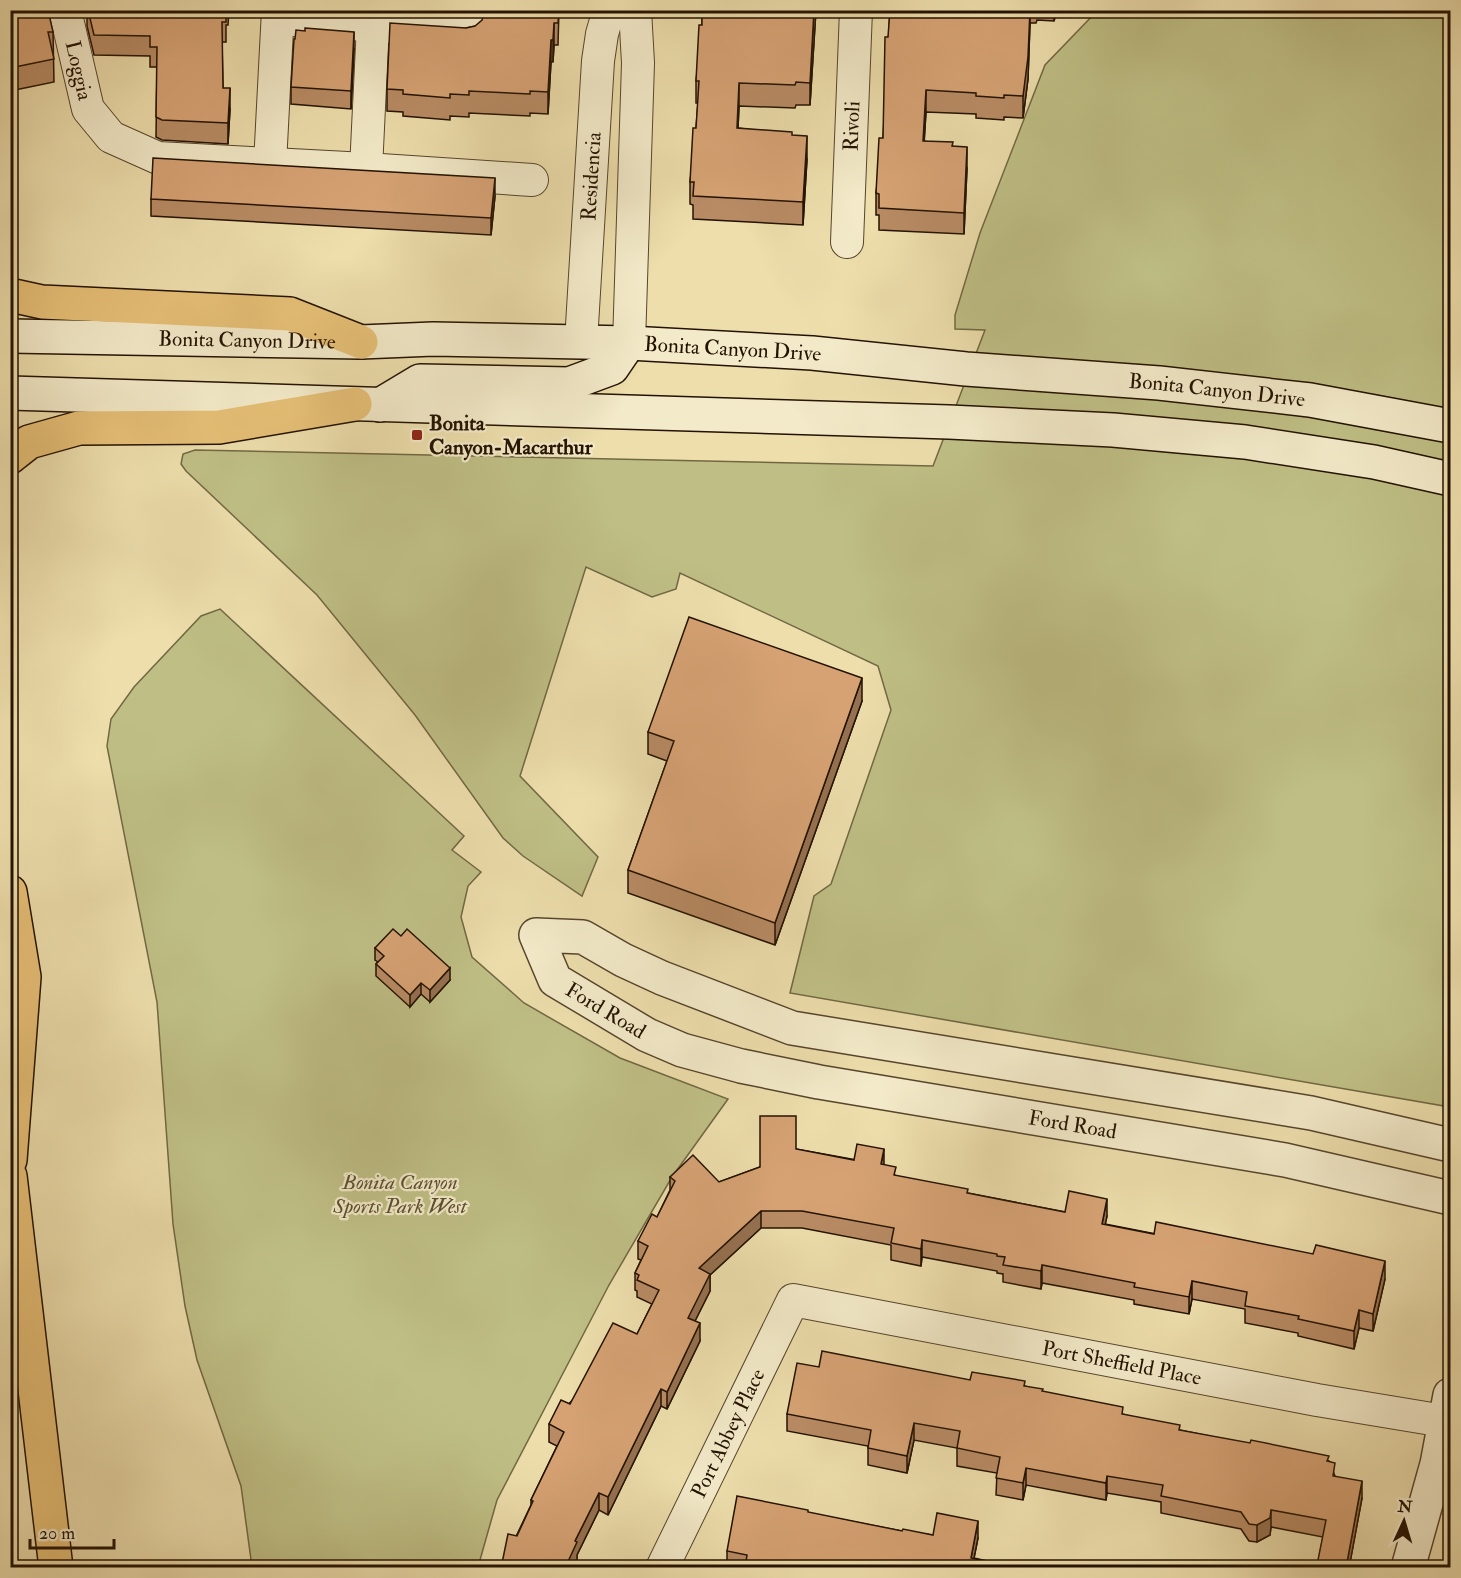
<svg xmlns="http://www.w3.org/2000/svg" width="1461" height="1578" font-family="'IM FELL Double Pica',serif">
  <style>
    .green { fill: #bfbf85; stroke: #716843; stroke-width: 1.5 }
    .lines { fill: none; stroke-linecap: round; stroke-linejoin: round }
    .minor-casing { stroke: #56452c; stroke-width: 34 }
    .tertiary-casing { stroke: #56452c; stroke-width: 36 }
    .secondary-casing { stroke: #231201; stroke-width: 36 }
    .primary-casing { stroke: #231201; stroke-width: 36 }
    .minor { stroke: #f3eac9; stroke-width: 32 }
    .tertiary { stroke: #f3eac9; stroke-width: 33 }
    .secondary { stroke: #f3eac9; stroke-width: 33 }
    .primary { stroke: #e6bf76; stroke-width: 33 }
    .wall { fill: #b88b64; stroke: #231201; stroke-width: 1.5 }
    .shaded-wall { fill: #967151; stroke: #231201; stroke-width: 1.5 }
    .building { fill: #d6a274; stroke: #231201; stroke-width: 1.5 }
    .poi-dot { fill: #8f2418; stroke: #f3eac9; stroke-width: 2 }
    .labels { text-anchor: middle; stroke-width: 4.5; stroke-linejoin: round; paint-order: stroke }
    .street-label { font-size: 21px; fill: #231201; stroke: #f3eac9 }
    .poi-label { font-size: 21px; font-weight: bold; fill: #231201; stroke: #f3eac9; text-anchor: start }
    .park-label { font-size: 21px; font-style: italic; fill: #5a4f2f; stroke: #f3eac9 }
  </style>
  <rect width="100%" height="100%" fill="#eddeac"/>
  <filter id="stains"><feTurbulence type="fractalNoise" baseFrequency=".00333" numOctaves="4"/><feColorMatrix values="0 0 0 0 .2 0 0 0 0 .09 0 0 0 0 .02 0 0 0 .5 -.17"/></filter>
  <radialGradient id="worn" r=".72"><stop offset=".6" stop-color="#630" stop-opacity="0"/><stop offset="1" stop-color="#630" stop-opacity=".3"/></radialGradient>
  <!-- green -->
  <g class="green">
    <polygon points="1097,11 1450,11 1450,1107 790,993 814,896 831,884 891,710 878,666 680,573 676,589 652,597 586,567 520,776 598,857 582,896 523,856 503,838 415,715 317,595 186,471 181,464 183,454 195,450 933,466 985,330 955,329 955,315 980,233 1045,65"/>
    <polygon points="220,609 464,836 452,850 481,872 468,886 461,917 472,957 524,1003 620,1058 728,1099 672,1177 609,1285 497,1500 478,1567 252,1567 241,1486 197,1360 185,1306 173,1224 157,1002 107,746 111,719 134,687 201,616"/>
  </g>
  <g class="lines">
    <defs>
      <g id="minor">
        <path id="s1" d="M65,10L88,109L111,137L158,158L366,169L532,180"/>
        <polyline points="278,19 467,32 469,10"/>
        <polyline points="270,164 278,10"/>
        <polyline points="366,169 373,25"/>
        <path id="s2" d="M847,242L856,10"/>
        <path id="s3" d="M581,342L598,61L602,34L609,10"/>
        <polyline points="629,343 638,63 635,10"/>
        <path id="s4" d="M662,1568L793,1300L1317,1400L1450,1422"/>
      </g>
      <g id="tertiary">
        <path id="s5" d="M1450,1145L1311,1113L792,1028L662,978L623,960L583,937L536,935L555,980L647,1035L682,1050L741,1066L819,1082L1285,1160L1450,1198"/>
        <polyline points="1408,1568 1437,1464 1450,1395"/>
      </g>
      <g id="secondary">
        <path id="s6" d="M10,336L361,342L433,339L629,343L812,353L966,369L1159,383L1310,400L1450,426"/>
        <polyline points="10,393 949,422 1113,430 1245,442 1374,462 1450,479"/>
        <polyline points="380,405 420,381 569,384 612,368 629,343"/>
      </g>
      <g id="primary">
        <polyline points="10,295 42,302 290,314 361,342"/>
        <polyline points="10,457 29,442 79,428 219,427 355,404"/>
        <polyline points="10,892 24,977 10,1160"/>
        <polyline points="10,1176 56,1568"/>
      </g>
    </defs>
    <!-- minor casing -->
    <use href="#minor" class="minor-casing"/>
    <!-- tertiary casing -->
    <use href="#tertiary" class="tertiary-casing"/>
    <!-- secondary casing -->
    <use href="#secondary" class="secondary-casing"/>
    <!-- primary casing -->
    <use href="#primary" class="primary-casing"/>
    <!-- minor -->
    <use href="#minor" class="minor"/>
    <!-- tertiary -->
    <use href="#tertiary" class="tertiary"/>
    <!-- secondary -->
    <use href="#secondary" class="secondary"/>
    <!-- primary -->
    <use href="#primary" class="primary"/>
  </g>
  <!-- wall -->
  <g class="wall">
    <polygon points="10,10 53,32 54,82 10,91"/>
    <polygon points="87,10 229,10 228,25 226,25 226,42 222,42 223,88 230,109 228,144 162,140 156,137 157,67 150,67 150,56 94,55 87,26"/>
    <polygon points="559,10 558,45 554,45 553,62 551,62 548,114 530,113 530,116 469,113 469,117 450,116 450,120 403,116 403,112 387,111 387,89 466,28"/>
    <polygon points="702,10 816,10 810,105 796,105 795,108 739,106 738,128 792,135 807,159 803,225 693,219 693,205 690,204 690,182 696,128 698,103 696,103 696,81 702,25"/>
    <polygon points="890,10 1057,10 1054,21 1037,20 1036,23 1030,23 1028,79 1023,118 1004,117 1004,120 976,118 976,114 926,112 924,141 953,146 967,168 964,234 879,230 879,215 876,215 876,193 883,138"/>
    <polygon points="354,49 351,109 291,104 291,87"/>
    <polygon points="495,196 491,235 151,216 151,199"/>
    <polygon points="862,701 775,945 628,893 628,870 667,761 648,754 648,732"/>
    <polygon points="375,948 450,980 430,1002 421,994 410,1007 376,976 376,964 378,962 375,960"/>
    <polygon points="796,1149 884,1165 896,1176 968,1193 1065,1212 1107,1216 1105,1224 1385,1279 1373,1331 1359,1328 1354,1349 1298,1336 1298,1333 1245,1323 1245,1309 1192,1299 1189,1314 1134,1304 1134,1300 1042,1283 1041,1289 1003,1282 1003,1274 997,1273 997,1271 922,1257 921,1266 891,1260 891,1245 802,1228 761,1228 710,1275 710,1291 695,1321 700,1341 667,1409 661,1406 608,1515 599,1510 577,1555 577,1559 573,1568 501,1568 531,1505 531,1500 557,1446 549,1442 549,1424 637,1334 652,1304 637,1297 637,1291 635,1290 635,1273 641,1260 638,1259 638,1241 657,1217 670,1190 670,1177 719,1182 760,1167"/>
    <polygon points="819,1367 970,1380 1025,1386 1043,1392 1180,1430 1329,1461 1335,1476 1362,1498 1349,1568 1317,1568 1323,1537 1271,1527 1270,1535 1257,1542 1249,1541 1241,1529 1161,1513 1161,1502 1107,1493 1106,1500 1026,1485 1023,1500 996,1495 997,1473 957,1466 957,1448 914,1440 907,1473 868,1465 868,1446 787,1431 787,1414"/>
    <polygon points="808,1513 902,1531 933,1535 978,1538 974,1558 1018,1568 727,1568 727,1551"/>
  </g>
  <!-- shaded-wall -->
  <g class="shaded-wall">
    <polygon points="814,10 816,10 810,105 810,83"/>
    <polygon points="1030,10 1030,23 1028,79 1023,118 1023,96"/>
    <polygon points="1054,10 1057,10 1054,21"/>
    <polygon points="554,23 554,45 553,62 553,40"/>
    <polygon points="354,32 354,49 351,109 351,91"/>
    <polygon points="551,40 551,62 548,114 548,92"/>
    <polygon points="739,83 739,106 737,151 737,128"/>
    <polygon points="230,88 230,109 228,144 228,123"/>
    <polygon points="926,90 926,112 923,163 923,141"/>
    <polygon points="807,136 807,159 803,225 803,202"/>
    <polygon points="967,147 967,168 964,234 964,213"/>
    <polygon points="495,178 495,196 491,235 491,218"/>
    <polygon points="862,678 862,701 775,945 775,923"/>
    <polygon points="450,968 450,980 430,1002 430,990"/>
    <polygon points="421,983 421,994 410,1007 410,995"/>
    <polygon points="884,1149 884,1166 881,1164"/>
    <polygon points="1107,1199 1107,1216 1102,1241 1102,1224"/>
    <polygon points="761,1211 761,1228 710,1275 710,1291 688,1335 688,1318 699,1268"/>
    <polygon points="922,1240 922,1257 921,1266 921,1249"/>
    <polygon points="1385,1261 1385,1279 1373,1331 1373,1314"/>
    <polygon points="1042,1265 1042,1283 1041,1289 1041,1271"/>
    <polygon points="1192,1281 1192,1299 1189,1314 1189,1297"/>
    <polygon points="1359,1310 1359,1328 1354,1349 1354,1331"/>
    <polygon points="700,1323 700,1341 667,1409 667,1392"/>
    <polygon points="661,1389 661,1406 608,1515 608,1497"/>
    <polygon points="914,1423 914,1440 907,1473 907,1456"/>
    <polygon points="1026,1468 1026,1485 1023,1500 1023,1483"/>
    <polygon points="1107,1476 1107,1493 1106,1500 1106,1483"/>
    <polygon points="1362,1481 1362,1498 1349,1568 1346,1568"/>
    <polygon points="599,1493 599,1510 577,1555 577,1559 573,1568 565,1568 575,1541"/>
    <polygon points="1271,1510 1271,1527 1270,1535 1257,1542 1257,1525"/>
    <polygon points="978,1521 978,1538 972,1568 971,1558"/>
  </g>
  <!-- building -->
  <g class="building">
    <polygon points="10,10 48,10 53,32 48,32 54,59 10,68"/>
    <polygon points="88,10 226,10 226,22 222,22 223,88 230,88 228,123 162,120 156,117 157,47 150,47 150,36 94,35"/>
    <polygon points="485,10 559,10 558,23 554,23 553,40 551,40 548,92 530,91 530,94 469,91 469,95 450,94 450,98 403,94 403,90 387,89 390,23 466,28 475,26 482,20"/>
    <polygon points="702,10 814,10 810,83 796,82 795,85 739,83 737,128 792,132 792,135 807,136 803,202 693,196 694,182 690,182 693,128 696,128 699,81 696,81 699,25 702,25"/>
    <polygon points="890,10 1030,10 1028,57 1023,96 1004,95 1004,98 976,96 976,93 926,90 923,141 953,142 952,146 967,147 964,213 879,208 879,194 876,193 879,138 883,138 885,37 888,37"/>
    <polygon points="305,28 354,32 351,91 291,87 294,39 295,39 296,30 305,31"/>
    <polygon points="153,158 495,178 491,218 151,199"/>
    <polygon points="689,617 862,678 775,923 628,870 674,741 648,732"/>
    <polygon points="393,929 401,936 407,929 450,968 430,990 421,983 410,995 376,964 384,956 375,948"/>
    <polygon points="760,1116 796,1116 796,1149 854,1160 857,1144 884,1149 881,1164 896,1167 894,1175 968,1189 967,1193 1065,1212 1069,1191 1107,1199 1102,1224 1154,1234 1156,1222 1313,1254 1316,1245 1385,1261 1373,1314 1359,1310 1354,1331 1298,1319 1299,1316 1245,1306 1247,1292 1192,1281 1189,1297 1134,1287 1135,1283 1042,1265 1041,1271 1003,1265 1005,1257 997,1256 997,1254 922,1240 921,1249 891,1243 894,1228 802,1211 761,1211 699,1268 710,1274 688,1318 700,1323 667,1392 661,1389 608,1497 599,1493 575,1541 577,1542 565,1568 501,1568 508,1534 517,1536 533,1501 531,1500 564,1432 549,1424 561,1400 570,1404 613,1323 637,1334 659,1290 637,1280 639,1275 635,1273 648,1246 638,1241 652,1214 657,1217 675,1181 670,1177 693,1155 719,1182 760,1167"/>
    <polygon points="822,1351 970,1380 972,1372 1025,1381 1024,1386 1043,1389 1042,1391 1123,1407 1122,1414 1180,1425 1179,1430 1250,1443 1251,1440 1329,1456 1327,1461 1335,1463 1333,1476 1362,1481 1346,1568 1328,1568 1317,1565 1326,1520 1271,1510 1270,1518 1257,1525 1249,1524 1241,1512 1161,1496 1163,1485 1107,1476 1106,1483 1026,1468 1023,1483 996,1478 1000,1457 957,1448 960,1431 914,1423 907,1456 868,1448 871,1430 787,1414 797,1363 819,1367"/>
    <polygon points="737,1496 808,1510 808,1512 902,1531 903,1529 933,1535 937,1513 978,1521 971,1558 1018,1568 745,1568 747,1555 727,1551"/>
    <polygon points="1099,1565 1113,1568 1098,1568"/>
  </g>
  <!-- markers -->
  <rect class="poi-dot" x="411" y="429" width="12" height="12" rx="3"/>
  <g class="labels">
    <!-- street labels -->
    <g class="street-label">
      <text dy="7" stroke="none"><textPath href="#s1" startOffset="62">Loggia</textPath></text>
      <text dy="7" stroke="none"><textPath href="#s2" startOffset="116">Rivoli</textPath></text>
      <text dy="7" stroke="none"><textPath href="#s3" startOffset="166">Residencia</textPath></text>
      <text dy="7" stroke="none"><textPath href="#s6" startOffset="237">Bonita Canyon Drive</textPath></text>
      <text dy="7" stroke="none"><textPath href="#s6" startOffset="723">Bonita Canyon Drive</textPath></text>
      <text dy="7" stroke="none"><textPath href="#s6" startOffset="1209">Bonita Canyon Drive</textPath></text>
      <text dy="7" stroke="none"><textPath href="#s5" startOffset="1052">Ford Road</textPath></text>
      <text dy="7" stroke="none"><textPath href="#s5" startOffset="1536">Ford Road</textPath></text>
      <text dy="7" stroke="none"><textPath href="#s4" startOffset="633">Port Sheffield Place</textPath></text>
      <text dy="7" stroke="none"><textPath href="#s4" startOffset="150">Port Abbey Place</textPath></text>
    </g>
    <!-- poi labels -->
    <g class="poi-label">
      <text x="429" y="430">Bonita<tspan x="429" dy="24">Canyon-Macarthur</tspan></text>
    </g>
    <!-- park labels -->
    <g class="park-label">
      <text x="400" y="1189">Bonita Canyon<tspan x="400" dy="24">Sports Park West</tspan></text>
    </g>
  </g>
  <!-- margin -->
  <rect width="1461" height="1578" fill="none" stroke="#eddeac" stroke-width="36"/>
  <rect x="12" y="12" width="1437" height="1554" fill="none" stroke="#231201" stroke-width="3"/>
  <rect x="18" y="18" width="1425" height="1542" fill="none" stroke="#231201" stroke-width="1.5"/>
  <!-- north arrow -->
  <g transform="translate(1404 1521) rotate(4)" stroke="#f3eac9" stroke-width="4.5" paint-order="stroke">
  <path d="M0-4.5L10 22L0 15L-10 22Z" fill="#231201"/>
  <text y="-9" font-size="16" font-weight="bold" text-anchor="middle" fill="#231201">N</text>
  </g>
  <!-- scale -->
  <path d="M30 1539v9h84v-9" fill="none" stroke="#231201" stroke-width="3"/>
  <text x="39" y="1539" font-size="18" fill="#231201" stroke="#f3eac9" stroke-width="4.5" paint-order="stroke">20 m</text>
  <rect width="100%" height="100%" filter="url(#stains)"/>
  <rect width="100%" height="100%" fill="url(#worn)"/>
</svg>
